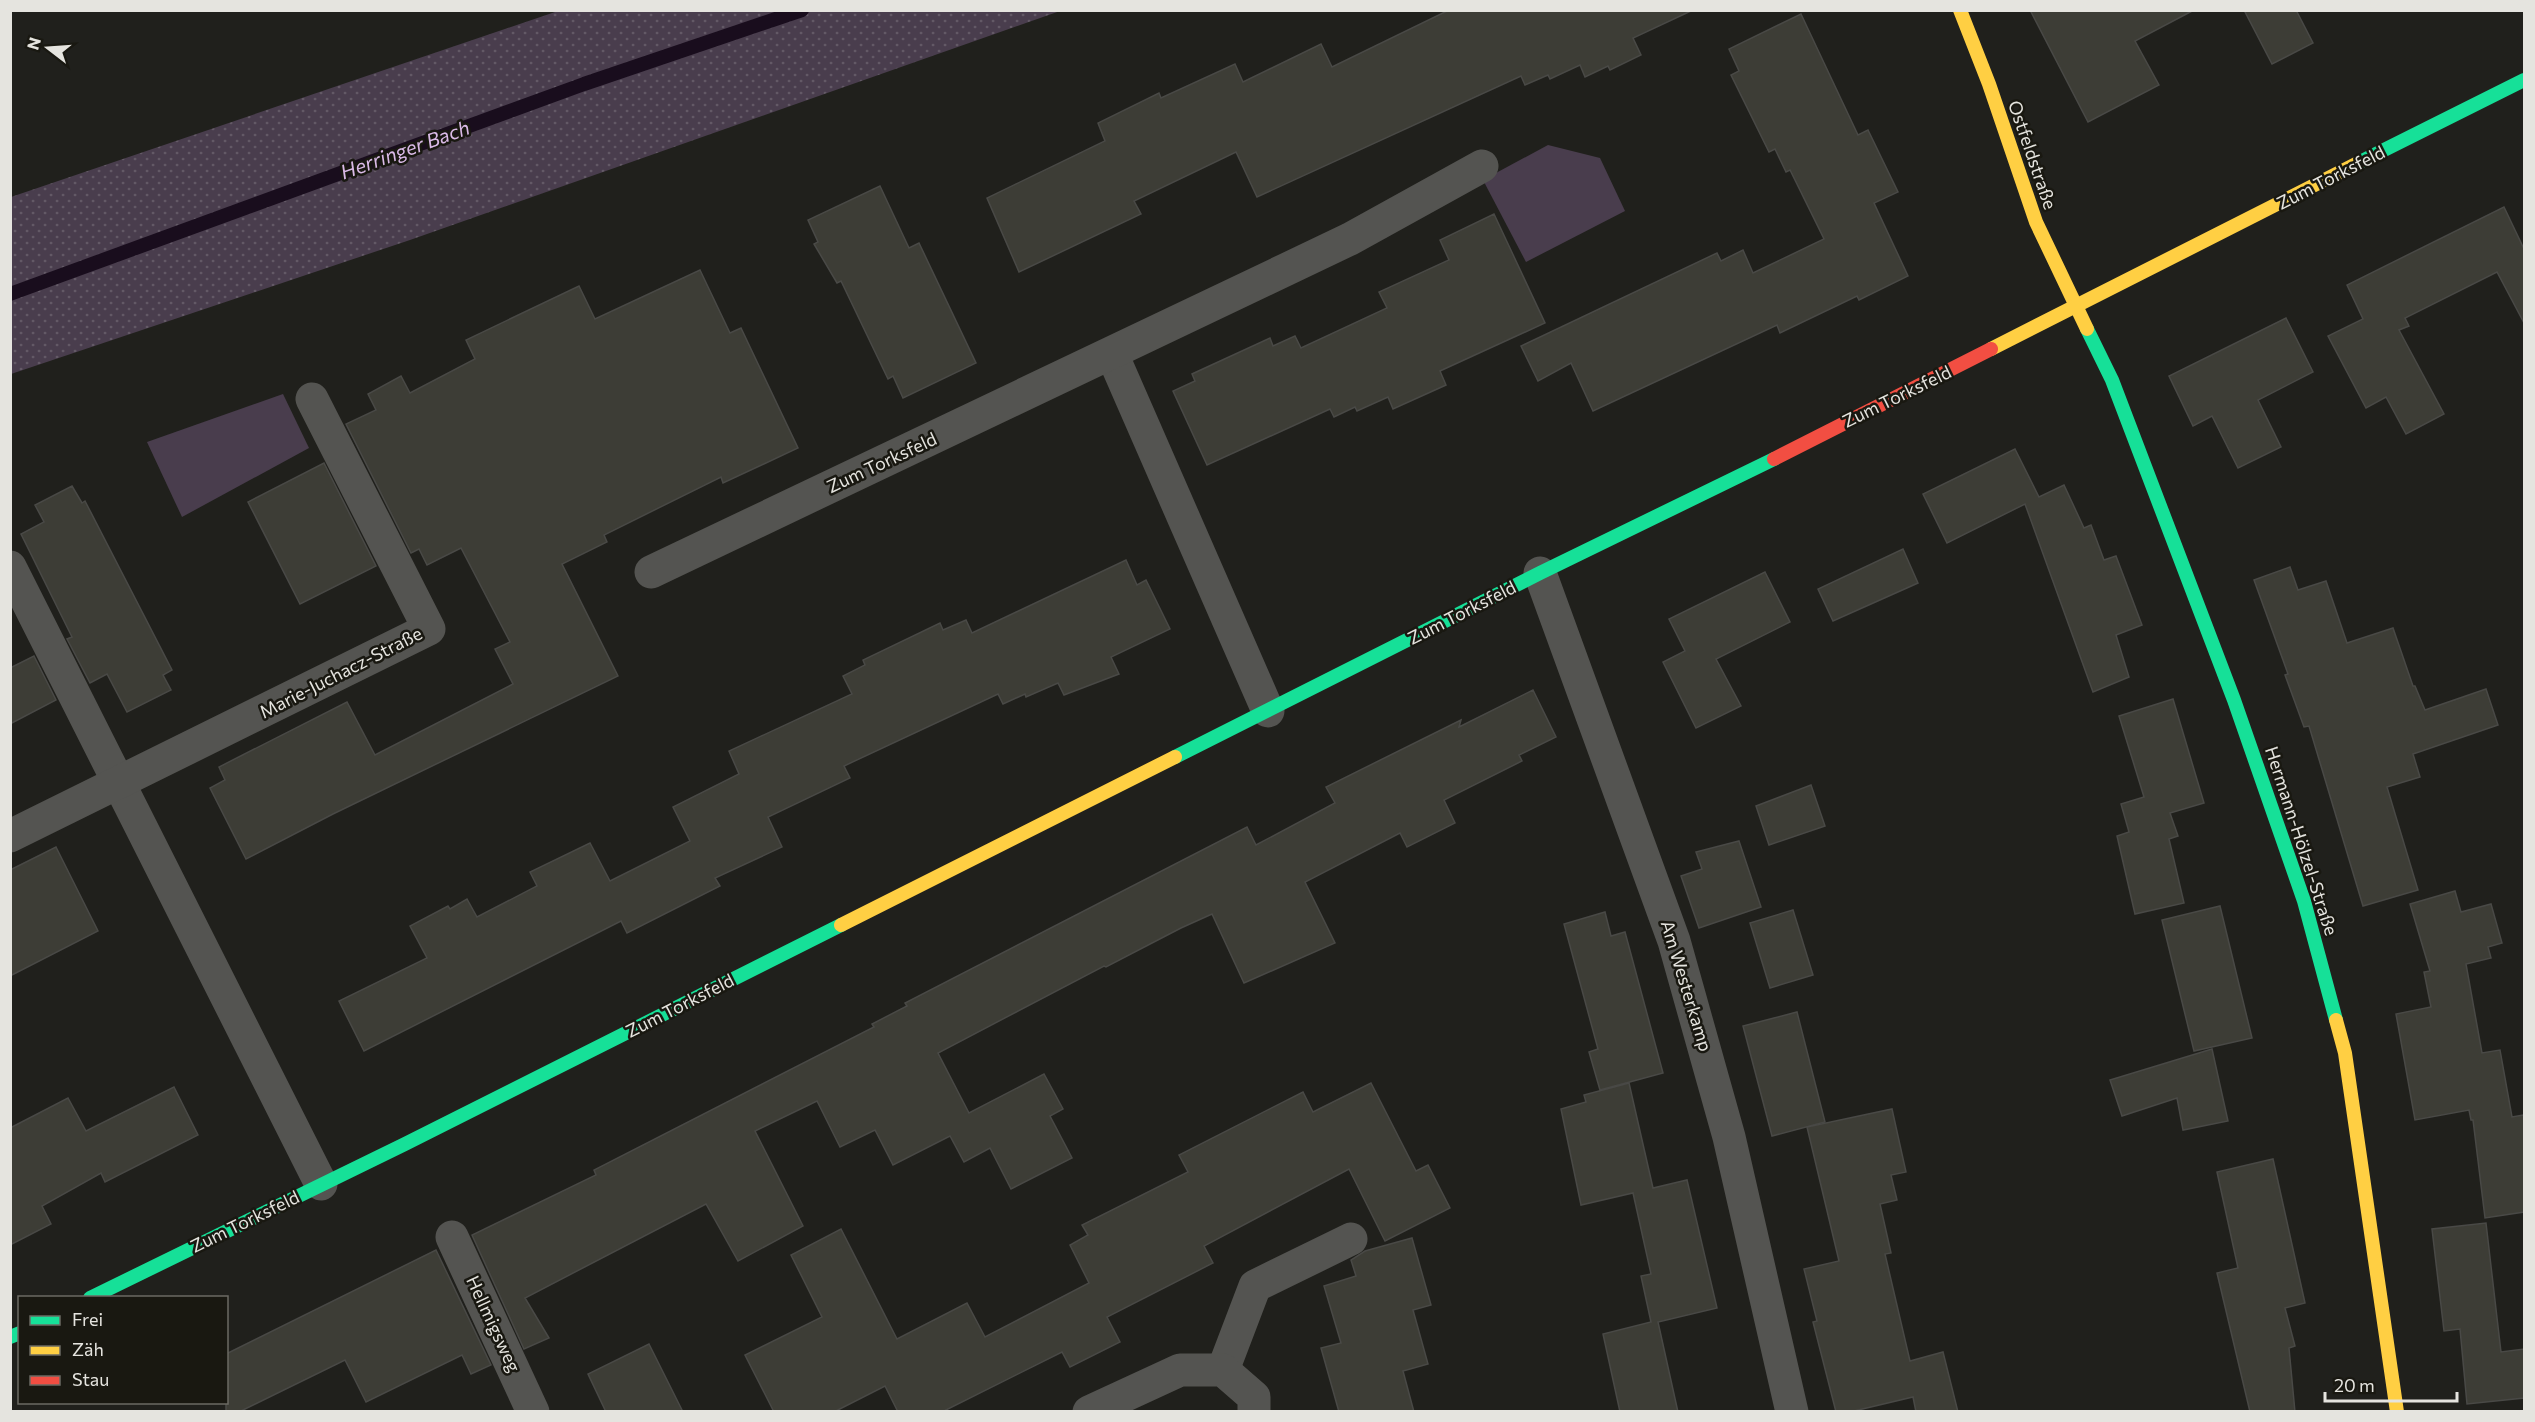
<svg xmlns="http://www.w3.org/2000/svg" width="2535" height="1422" font-family="Commissioner,sans-serif">
  <style>
    .grass { fill: url(#grass-dots) }
    .park { fill: #493d4d }
    .lines { fill: none; stroke-linecap: round; stroke-linejoin: round }
    .stream { stroke: #190d1d; stroke-width: 14 }
    .building { fill: #3d3d36; stroke: #494946; stroke-width: 1.5 }
    .street { stroke: #545451; stroke-width: 33 }
    .fast { stroke: #16e098; stroke-width: 14 }
    .slow { stroke: #ffcf43; stroke-width: 14 }
    .jam { stroke: #f24e42; stroke-width: 14 }
    .labels { text-anchor: middle; stroke-width: 5; stroke-linejoin: round; paint-order: stroke }
    .street-label { font-size: 18px; fill: #e5e4df; stroke: #191811 }
    .water-label { font-size: 20px; font-style: italic; fill: #dabae7; stroke: #191811 }
  </style>
  <defs>
    <pattern id="grass-dots" width="8" height="8" patternUnits="userSpaceOnUse" patternTransform="scale(1.5)"><rect width="8" height="8" fill="#493d4d"/><path d="M2 2h.1M6 6h.1" fill="none" stroke="#635966" stroke-width="1.8" stroke-linecap="round"/></pattern>
  </defs>
  <rect width="100%" height="100%" fill="#20201c"/>
  <!-- grass -->
  <polygon class="grass" points="558,11 1060,11 410,240 11,374 11,197"/>
  <!-- park -->
  <g class="park">
    <polygon points="1548,145 1600,158 1625,211 1526,262 1483,180"/>
    <polygon points="283,394 309,448 182,517 147,442"/>
  </g>
  <g class="lines">
    <!-- stream -->
    <polyline class="stream" points="10,294 584,84 802,10"/>
  </g>
  <!-- building -->
  <g class="building">
    <polygon points="1449,10 1693,10 1633,38 1641,55 1610,70 1608,66 1585,77 1580,65 1550,79 1548,75 1525,85 1521,76 1257,197 1236,152 1134,201 1141,214 1019,272 987,198 1105,141 1098,123 1159,93 1161,98 1235,64 1243,82 1321,44 1332,67"/>
    <polygon points="2030,10 2194,10 2135,41 2159,85 2088,122"/>
    <polygon points="2244,10 2296,10 2313,43 2272,64"/>
    <polygon points="1801,14 1858,135 1868,130 1898,192 1874,203 1908,276 1859,300 1857,296 1780,333 1777,325 1593,411 1571,363 1538,381 1521,346 1717,253 1721,261 1743,250 1753,273 1824,239 1790,170 1786,172 1775,149 1769,152 1731,75 1739,71 1729,49"/>
    <polygon points="880,186 909,248 919,243 976,363 903,398 893,376 888,379 841,281 837,283 814,244 818,242 808,220"/>
    <polygon points="2504,207 2524,249 2524,323 2497,272 2405,318 2409,326 2399,330 2444,414 2406,434 2386,397 2366,408 2328,336 2363,319 2347,285"/>
    <polygon points="1494,214 1545,323 1440,371 1446,385 1393,409 1388,397 1357,411 1355,407 1334,417 1330,409 1207,465 1173,391 1195,381 1192,374 1270,338 1273,346 1295,336 1301,348 1387,308 1379,292 1449,260 1440,240"/>
    <polygon points="700,270 730,333 741,328 798,448 723,483 721,477 604,535 607,542 562,564 618,676 333,814 246,859 210,788 225,780 219,767 347,702 375,755 513,684 495,649 510,642 461,548 427,565 419,549 411,553 346,424 376,410 368,394 401,376 410,393 475,359 466,340 579,286 595,319"/>
    <polygon points="2286,318 2313,372 2258,400 2281,447 2238,468 2212,416 2193,426 2169,376"/>
    <polygon points="2015,449 2039,497 2064,485 2084,528 2091,525 2104,560 2116,556 2142,625 2116,635 2129,677 2093,692 2025,504 1947,543 1923,494"/>
    <polygon points="324,463 376,566 300,604 248,502"/>
    <polygon points="72,486 82,503 85,501 172,670 163,675 171,690 127,712 107,674 90,683 67,639 72,637 21,534 44,522 35,505"/>
    <polygon points="1903,549 1918,583 1833,621 1818,589"/>
    <polygon points="1126,560 1137,585 1146,580 1170,629 1111,657 1119,674 1064,695 1058,683 1026,697 1025,694 1003,704 998,694 844,766 850,778 768,817 782,847 715,878 720,886 627,933 621,921 364,1051 339,1001 427,958 410,926 448,906 450,909 467,899 477,917 537,886 530,872 590,843 610,881 690,841 673,807 739,774 729,751 852,694 843,676 865,665 863,660 940,623 943,630 966,620 972,633"/>
    <polygon points="2290,567 2298,590 2326,581 2347,643 2393,628 2413,686 2415,686 2425,710 2486,689 2498,725 2413,754 2420,777 2387,787 2418,890 2363,906 2309,726 2304,727 2285,675 2288,674 2254,580"/>
    <polygon points="1765,572 1790,622 1716,659 1741,706 1696,728 1663,662 1685,651 1669,619"/>
    <polygon points="34,656 56,700 10,724 10,668"/>
    <polygon points="1533,690 1556,737 1519,755 1522,761 1444,800 1455,823 1407,847 1400,833 1305,882 1335,943 1244,983 1212,914 1181,928 1106,967 1104,966 938,1053 969,1113 1044,1074 1063,1109 1050,1116 1072,1158 1011,1189 990,1148 964,1162 950,1136 893,1165 875,1130 840,1147 817,1101 755,1131 803,1226 738,1261 706,1204 525,1298 549,1338 524,1349 472,1235 596,1175 594,1170 874,1027 872,1024 907,1006 905,1003 1247,827 1256,845 1335,803 1326,787 1461,720 1459,727"/>
    <polygon points="2173,699 2204,803 2170,813 2178,836 2169,839 2184,903 2135,914 2117,836 2129,832 2121,804 2144,797 2119,716"/>
    <polygon points="1811,785 1825,826 1769,845 1756,806"/>
    <polygon points="1739,841 1761,907 1699,928 1681,876 1702,869 1696,852"/>
    <polygon points="56,847 98,931 10,976 10,870"/>
    <polygon points="2455,891 2461,912 2491,904 2502,943 2488,947 2491,958 2466,964 2482,1053 2500,1050 2512,1117 2524,1115 2524,1212 2485,1218 2473,1120 2471,1120 2469,1110 2415,1120 2396,1014 2431,1007 2424,972 2430,971 2410,904"/>
    <polygon points="2220,906 2252,1038 2194,1051 2162,920"/>
    <polygon points="1793,910 1813,975 1770,988 1750,923"/>
    <polygon points="1605,912 1611,936 1625,932 1663,1073 1600,1090 1589,1052 1598,1049 1564,924"/>
    <polygon points="1797,1012 1825,1122 1772,1136 1743,1026"/>
    <polygon points="2212,1049 2228,1121 2183,1130 2177,1098 2122,1116 2110,1080"/>
    <polygon points="1371,1083 1416,1171 1428,1165 1450,1208 1385,1241 1349,1169 1204,1246 1213,1263 1107,1317 1120,1342 1070,1367 1062,1352 942,1412 898,1412 885,1386 834,1412 774,1412 745,1355 822,1317 791,1255 841,1229 897,1339 967,1303 985,1337 1089,1283 1070,1245 1088,1235 1082,1225 1188,1172 1179,1155 1303,1092 1313,1112"/>
    <polygon points="1629,1083 1653,1188 1687,1180 1717,1308 1658,1322 1678,1412 1620,1412 1603,1334 1651,1322 1641,1276 1651,1274 1633,1193 1581,1205 1561,1109 1586,1102 1584,1095"/>
    <polygon points="174,1087 198,1135 105,1182 101,1173 42,1206 51,1224 10,1245 10,1128 68,1098 86,1131"/>
    <polygon points="1892,1109 1906,1172 1891,1175 1897,1200 1880,1204 1891,1253 1885,1254 1910,1361 1943,1352 1958,1412 1916,1412 1913,1397 1850,1412 1836,1412 1813,1322 1817,1321 1804,1269 1839,1261 1807,1127"/>
    <polygon points="2273,1159 2305,1303 2285,1308 2295,1346 2289,1348 2295,1412 2250,1412 2217,1273 2238,1268 2217,1172"/>
    <polygon points="2486,1223 2501,1352 2524,1349 2524,1398 2467,1404 2460,1329 2444,1331 2432,1229"/>
    <polygon points="1412,1238 1431,1305 1413,1310 1428,1364 1403,1371 1414,1412 1339,1412 1321,1348 1341,1343 1324,1286 1356,1276 1351,1260 1365,1251"/>
    <polygon points="436,1250 491,1365 471,1374 462,1355 366,1402 345,1360 239,1412 226,1412 226,1354"/>
    <polygon points="649,1344 683,1412 606,1412 588,1374"/>
  </g>
  <g class="lines">
    <!-- street -->
    <g class="street">
      <polyline points="1112,354 1268,711"/>
      <polyline points="10,567 321,1184"/>
      <polyline points="651,572 1350,239 1482,166"/>
      <polyline points="1540,573 1674,941 1729,1137 1792,1412"/>
      <polyline points="10,836 429,629 312,399"/>
      <polyline points="452,1237 533,1412"/>
      <polyline points="1223,1370 1255,1286 1351,1239"/>
      <polyline points="1089,1412 1180,1370 1223,1370 1254,1397 1254,1412"/>
    </g>
    <!-- fast -->
    <g class="fast">
      <polyline points="2358,163 2524,80"/>
      <polyline points="2087,329 2112,380 2234,700 2304,901 2336,1020"/>
      <polyline points="1175,757 1540,573 1774,459"/>
      <polyline points="90,1298 405,1144 841,925"/>
      <polyline points="10,1337 20,1333"/>
    </g>
    <!-- slow -->
    <g class="slow">
      <polyline points="1960,10 1989,84 2036,222 2087,329"/>
      <polyline points="1991,349 2358,163"/>
      <polyline points="841,925 1175,757"/>
      <polyline points="2336,1020 2345,1053 2397,1412"/>
    </g>
    <!-- jam -->
    <polyline class="jam" points="1774,459 1991,349"/>
  </g>
  <g class="labels">
    <!-- street labels -->
    <g class="street-label">
      <text transform="translate(2032 155) rotate(71)" y="6">Ostfeldstraße</text>
      <text transform="translate(2331 178) rotate(-27)" y="6">Zum Torksfeld</text>
      <text transform="translate(1897 397) rotate(-26)" y="6">Zum Torksfeld</text>
      <text transform="translate(882 463) rotate(-25)" y="6">Zum Torksfeld</text>
      <text transform="translate(1462 613) rotate(-27)" y="6">Zum Torksfeld</text>
      <text transform="translate(341 673) rotate(-27)" y="6">Marie-Juchacz-Straße</text>
      <text transform="translate(2301 841) rotate(72)" y="6">Hermann-Hölzel-Straße</text>
      <text transform="translate(1686 986) rotate(73)" y="6">Am Westerkamp</text>
      <text transform="translate(680 1006) rotate(-27)" y="6">Zum Torksfeld</text>
      <text transform="translate(245 1222) rotate(-26)" y="6">Zum Torksfeld</text>
      <text transform="translate(493 1324) rotate(65)" y="6">Hellmigsweg</text>
    </g>
    <!-- water labels -->
    <g class="water-label">
      <text transform="translate(405 150) rotate(-20)" y="7">Herringer Bach</text>
    </g>
  </g>
  <!-- border -->
  <rect width="2535" height="1422" fill="none" stroke="#e5e4df" stroke-width="24"/>
  <!-- legend -->
  <rect x="18" y="1296" width="210" height="108" fill="#191811" stroke="#6b6a63" stroke-width="1.5"/>
  <rect x="30" y="1316" width="30" height="9" fill="#16e098" stroke="#6b6a63" stroke-width="1.5"/>
  <text x="72" y="1326" font-size="18" fill="#e5e4df">Frei</text>
  <rect x="30" y="1346" width="30" height="9" fill="#ffcf43" stroke="#6b6a63" stroke-width="1.5"/>
  <text x="72" y="1356" font-size="18" fill="#e5e4df">Zäh</text>
  <rect x="30" y="1376" width="30" height="9" fill="#f24e42" stroke="#6b6a63" stroke-width="1.5"/>
  <text x="72" y="1386" font-size="18" fill="#e5e4df">Stau</text>
  <!-- north arrow -->
  <g transform="translate(48 48) rotate(287)" stroke="#191811" stroke-width="4.5" paint-order="stroke">
  <path d="M0-4.5L10 22L0 15L-10 22Z" fill="#e5e4df"/>
  <text y="-9" font-size="16" font-weight="bold" text-anchor="middle" fill="#e5e4df">N</text>
  </g>
  <!-- scale -->
  <path d="M2325 1392v9h132v-9" fill="none" stroke="#e5e4df" stroke-width="3"/>
  <text x="2334" y="1392" font-size="18" fill="#e5e4df" stroke="#191811" stroke-width="4.5" paint-order="stroke">20 m</text>
</svg>
